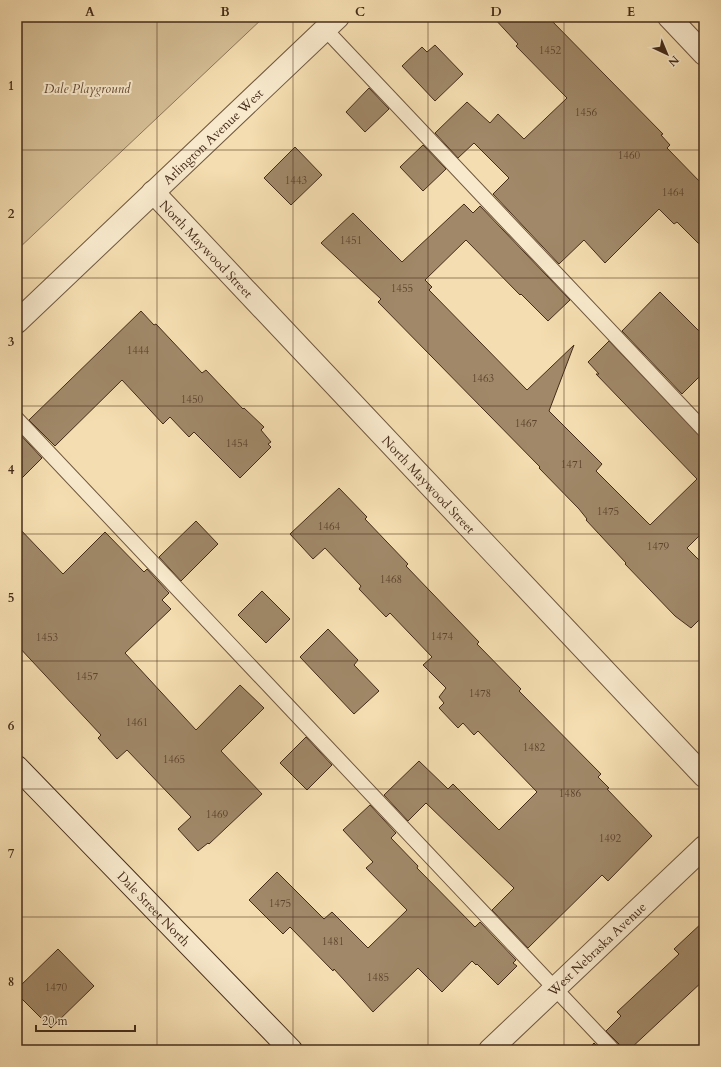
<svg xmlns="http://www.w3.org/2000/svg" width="721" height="1067" font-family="Cardo,serif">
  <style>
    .green { fill: #d6bf96; stroke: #8e7658 }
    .building { fill: #a08868; stroke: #452c19 }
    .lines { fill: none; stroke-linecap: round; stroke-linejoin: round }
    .lane-casing { stroke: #71583f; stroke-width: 16 }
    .street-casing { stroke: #71583f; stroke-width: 24 }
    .secondary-casing { stroke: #452c19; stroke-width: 24 }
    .lane { stroke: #f8e9cc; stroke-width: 14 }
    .street { stroke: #f8e9cc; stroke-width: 22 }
    .secondary { stroke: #f8e9cc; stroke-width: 22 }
    .grid { fill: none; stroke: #452c19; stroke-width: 1; stroke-opacity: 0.55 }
    .labels { text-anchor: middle; stroke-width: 4; stroke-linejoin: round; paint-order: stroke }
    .number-label { font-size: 11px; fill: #5c432d }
    .park-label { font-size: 13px; font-style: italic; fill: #624932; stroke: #f8e9cc }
    .street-label { font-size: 13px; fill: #452c19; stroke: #f8e9cc }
    .neatline { fill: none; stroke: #452c19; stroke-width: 1.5 }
    .grid-label { font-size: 13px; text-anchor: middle; font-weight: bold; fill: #452c19 }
  </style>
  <rect width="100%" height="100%" fill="#f4ddb0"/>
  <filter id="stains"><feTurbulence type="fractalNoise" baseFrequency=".005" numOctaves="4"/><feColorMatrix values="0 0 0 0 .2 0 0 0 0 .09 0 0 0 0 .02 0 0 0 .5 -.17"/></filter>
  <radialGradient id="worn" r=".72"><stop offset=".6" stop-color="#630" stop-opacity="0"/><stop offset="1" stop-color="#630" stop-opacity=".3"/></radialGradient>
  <!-- green -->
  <polygon class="green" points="17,17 264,17 17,250"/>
  <!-- building -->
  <g class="building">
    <polygon points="493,17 548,17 663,134 661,135 670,145 667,148 704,186 704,249 677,222 674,224 659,209 605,263 584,240 559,264 493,194 509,178 474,143 458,158 435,133 467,102 490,123 498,114 524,139 567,98 516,46 518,44"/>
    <polygon points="435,45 463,74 435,101 402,66 422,47 427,52"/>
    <polygon points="369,88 389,109 365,132 346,112"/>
    <polygon points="423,145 446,169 423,191 400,167"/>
    <polygon points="295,147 322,175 291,205 264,178"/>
    <polygon points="464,204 473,213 480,206 570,300 548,321 521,294 520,295 466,240 425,280 432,287 429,290 527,390 574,345 549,411 602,464 596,471 650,525 697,479 596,374 599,374 588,362 609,341 704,440 704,531 687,548 704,565 704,615 691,628 675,616 625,564 626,563 586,520 587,519 579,509 539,468 540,467 378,302 381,299 321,243 353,213 402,262"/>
    <polygon points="660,292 704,336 704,372 682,394 622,331"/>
    <polygon points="141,311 154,325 156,324 202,373 206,370 243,409 244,408 264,427 261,430 271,442 268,444 271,447 240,478 194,432 189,437 170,417 163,424 122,380 55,446 29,420"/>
    <polygon points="17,431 42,458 17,483"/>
    <polygon points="339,488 367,517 365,519 408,564 406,566 479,642 477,644 521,689 519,691 601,774 598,777 609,788 607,789 652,836 608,881 602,875 528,948 492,910 514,888 426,803 408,821 384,795 419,761 448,789 453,784 499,830 537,792 478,731 474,735 463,723 458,728 439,708 444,703 439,697 446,688 423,665 432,657 390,613 386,617 359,589 361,586 325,548 313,559 290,534"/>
    <polygon points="196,521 218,544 181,581 159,557"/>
    <polygon points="17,526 63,574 105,532 144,572 147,569 169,593 162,600 171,609 125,653 196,730 240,685 264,708 221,751 262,794 209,844 208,843 198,851 178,829 191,817 127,750 117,759 98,738 101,735 17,645"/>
    <polygon points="262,591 290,619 266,643 238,615"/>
    <polygon points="328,629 358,660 354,665 379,691 354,714 300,657"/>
    <polygon points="306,737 332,765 307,790 280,763"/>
    <polygon points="370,805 396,833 391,838 418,866 417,868 475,927 480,922 516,960 513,963 517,966 498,985 477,964 476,965 472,961 442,992 418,968 373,1012 334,969 333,971 290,927 283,934 249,900 277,872 324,919 332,912 368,948 407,910 366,868 373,862 343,830"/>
    <polygon points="704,921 704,980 629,1050 621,1050 619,1044 606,1031 621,1016 617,1012 679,954 674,949"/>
    <polygon points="58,949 94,986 51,1028 17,994 17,989"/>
    <polygon points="594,1043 601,1050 587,1050"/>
  </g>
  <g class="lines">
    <defs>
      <g id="lane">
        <polyline points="325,29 704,430"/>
        <polyline points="17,419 613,1050"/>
      </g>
      <g id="street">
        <polyline points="669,17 704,54"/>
        <path id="s1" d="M153,192L704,776"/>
        <path id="s2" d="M17,322L338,17"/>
        <path id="s3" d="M490,1050L704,847"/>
      </g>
      <g id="secondary">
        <path id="s4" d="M17,767L291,1050"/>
      </g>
    </defs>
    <!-- lane casing -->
    <use href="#lane" class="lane-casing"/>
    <!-- street casing -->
    <use href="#street" class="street-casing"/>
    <!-- secondary casing -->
    <use href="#secondary" class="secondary-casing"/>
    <!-- lane -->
    <use href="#lane" class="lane"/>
    <!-- street -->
    <use href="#street" class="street"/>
    <!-- secondary -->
    <use href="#secondary" class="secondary"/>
  </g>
  <!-- grid -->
  <path class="grid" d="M157,17V1050M293,17V1050M428,17V1050M564,17V1050M17,150H704M17,278H704M17,406H704M17,534H704M17,661H704M17,789H704M17,917H704"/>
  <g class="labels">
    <!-- number labels -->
    <g class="number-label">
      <text x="550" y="54">1452</text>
      <text x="586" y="116">1456</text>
      <text x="629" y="159">1460</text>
      <text x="296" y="184">1443</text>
      <text x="673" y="196">1464</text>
      <text x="351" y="244">1451</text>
      <text x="402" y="292">1455</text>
      <text x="138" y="354">1444</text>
      <text x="483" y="382">1463</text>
      <text x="192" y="403">1450</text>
      <text x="526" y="427">1467</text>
      <text x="237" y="447">1454</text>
      <text x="572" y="468">1471</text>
      <text x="608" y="515">1475</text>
      <text x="329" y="530">1464</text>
      <text x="658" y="550">1479</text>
      <text x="391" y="583">1468</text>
      <text x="442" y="640">1474</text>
      <text x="47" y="641">1453</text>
      <text x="87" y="680">1457</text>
      <text x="480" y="697">1478</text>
      <text x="137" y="726">1461</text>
      <text x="534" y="751">1482</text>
      <text x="174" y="763">1465</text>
      <text x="570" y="797">1486</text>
      <text x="217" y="818">1469</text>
      <text x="610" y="842">1492</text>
      <text x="280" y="907">1475</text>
      <text x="333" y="945">1481</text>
      <text x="378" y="981">1485</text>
      <text x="56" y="991">1470</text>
    </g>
    <!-- park labels -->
    <g class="park-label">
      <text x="87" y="93">Dale Playground</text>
    </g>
    <!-- street labels -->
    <g class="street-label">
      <text dy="5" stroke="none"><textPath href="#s2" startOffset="270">Arlington Avenue West</textPath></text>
      <text dy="5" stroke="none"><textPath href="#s1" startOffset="78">North Maywood Street</textPath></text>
      <text dy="5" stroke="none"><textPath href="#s1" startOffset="402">North Maywood Street</textPath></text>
      <text dy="5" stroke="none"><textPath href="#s4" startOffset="197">Dale Street North</textPath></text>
      <text dy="5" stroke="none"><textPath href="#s3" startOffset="147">West Nebraska Avenue</textPath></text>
    </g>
  </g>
  <!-- margin -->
  <rect width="721" height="1067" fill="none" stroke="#f4ddb0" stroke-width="44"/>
  <!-- north arrow -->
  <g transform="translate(667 54) rotate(136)" stroke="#f8e9cc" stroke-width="3" paint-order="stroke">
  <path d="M0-3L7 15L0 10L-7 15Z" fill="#452c19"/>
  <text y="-6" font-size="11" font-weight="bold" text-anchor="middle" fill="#452c19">N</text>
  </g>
  <!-- scale -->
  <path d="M36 1025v6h99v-6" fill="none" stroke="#452c19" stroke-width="2"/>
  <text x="42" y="1025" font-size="12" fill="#452c19" stroke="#f8e9cc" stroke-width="3" paint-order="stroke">20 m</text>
  <rect x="22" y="22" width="677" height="1023" class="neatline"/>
  <g class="grid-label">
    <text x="90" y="16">A</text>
    <text x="225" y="16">B</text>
    <text x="360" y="16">C</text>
    <text x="496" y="16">D</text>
    <text x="631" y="16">E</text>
    <text x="11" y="90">1</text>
    <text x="11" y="218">2</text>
    <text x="11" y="346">3</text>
    <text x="11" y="474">4</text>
    <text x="11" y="602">5</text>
    <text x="11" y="730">6</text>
    <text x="11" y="858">7</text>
    <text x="11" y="986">8</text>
  </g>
  <rect width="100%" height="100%" filter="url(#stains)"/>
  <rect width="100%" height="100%" fill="url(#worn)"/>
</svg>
